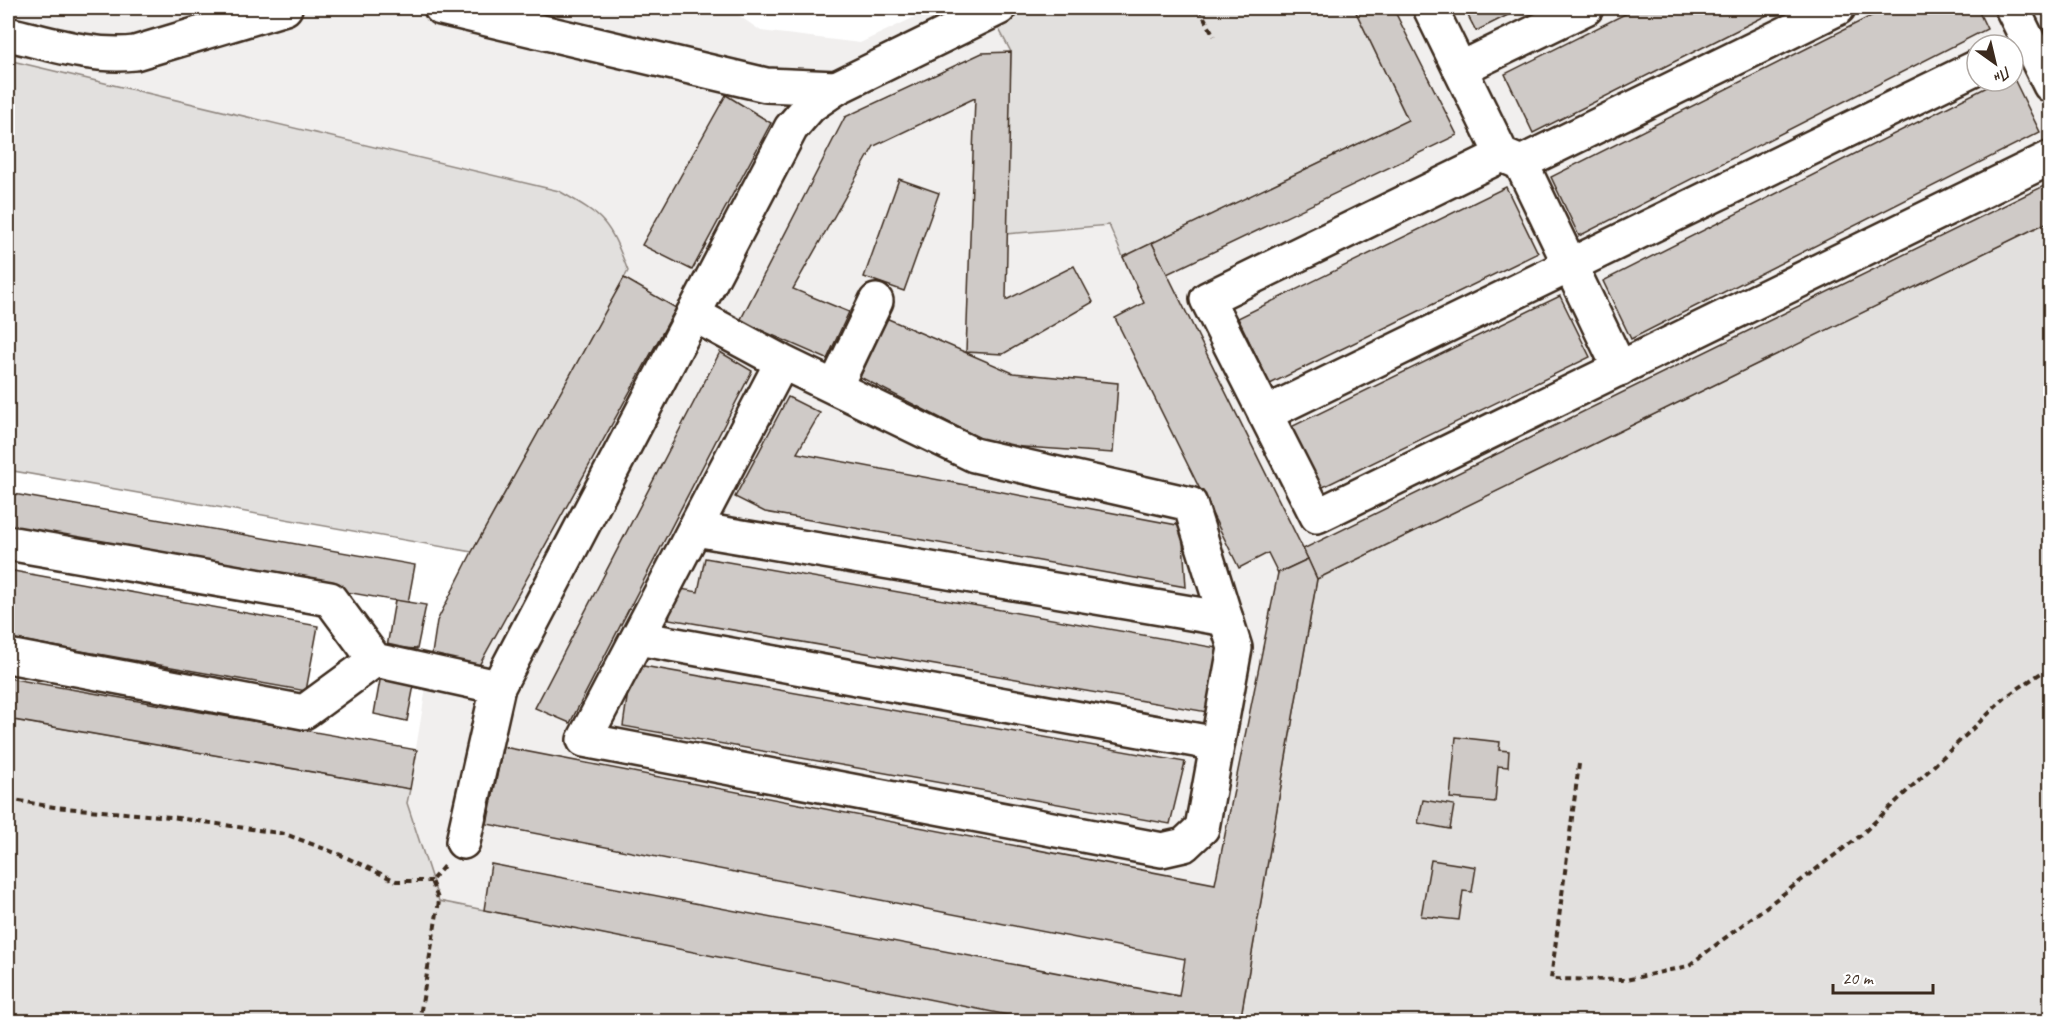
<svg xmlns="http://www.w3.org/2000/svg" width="2058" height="1029" font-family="Caveat,sans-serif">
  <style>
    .built { fill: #f1efee; fill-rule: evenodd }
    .green { fill: #e2e0de; stroke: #8e857e; stroke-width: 1.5 }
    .building { fill: #cfcac7; stroke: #3b2a1e; stroke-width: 1.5 }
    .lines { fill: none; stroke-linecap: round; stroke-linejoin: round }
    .minor-casing { stroke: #3b2a1e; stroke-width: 38 }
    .path { stroke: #3b2a1e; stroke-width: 4; stroke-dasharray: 6 4.5; stroke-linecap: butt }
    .minor { stroke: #fff; stroke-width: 33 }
  </style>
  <rect width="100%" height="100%" fill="#fff"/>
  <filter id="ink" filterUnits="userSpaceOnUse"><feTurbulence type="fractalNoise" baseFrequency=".0167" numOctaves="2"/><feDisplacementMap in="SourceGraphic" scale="12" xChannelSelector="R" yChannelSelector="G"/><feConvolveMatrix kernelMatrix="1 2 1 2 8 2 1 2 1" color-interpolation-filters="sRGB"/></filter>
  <g filter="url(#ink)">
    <!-- built -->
    <path class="built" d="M8,8H728L761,31L860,43L934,8H988L1011,52L1006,234L1408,120L1354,8H2050V221L1317,579L1240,1021H1043L439,901L407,803L437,621L471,552L8,470ZM1977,45H2013V81H1977Z"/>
    <!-- green -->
    <g class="green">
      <polygon points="988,8 1354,8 1408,120 1123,257 1109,225 1006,234 1011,52"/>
      <path d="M8,60L559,191C605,217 609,221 628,271L472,552L8,470Z"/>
      <polygon points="2050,221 2050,1021 1240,1022 1317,579"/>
      <polygon points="8,719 410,789 407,803 439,901 1043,1021 8,1021"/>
    </g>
    <!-- building -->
    <g class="building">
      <polygon points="1354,8 1393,8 1457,135 1167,274 1152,243 1408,120"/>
      <polygon points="1464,8 1522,8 1476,31"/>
      <polygon points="1637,8 1781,8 1533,133 1505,74"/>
      <polygon points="1887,8 1977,8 1987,29 1579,236 1551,177"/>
      <polygon points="1011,52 1006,300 1074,266 1093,302 1003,354 966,352 975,98 874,146 793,289 849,312 827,359 740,321 845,117 982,53"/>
      <polygon points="2013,77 2040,132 1631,339 1603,281 1999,81 2013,81"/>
      <polygon points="726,95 771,123 692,270 642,245"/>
      <polygon points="899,179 939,193 904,291 864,277"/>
      <polygon points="2050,183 2050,221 1317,579 1303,549"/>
      <polygon points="1506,187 1538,253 1270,384 1238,318"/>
      <polygon points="1152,243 1308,559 1278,573 1268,553 1239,568 1115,318 1144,303 1123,257"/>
      <polygon points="624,278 676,308 477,669 432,654 437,621 472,552"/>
      <polygon points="1560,296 1590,357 1321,488 1291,427"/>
      <polygon points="886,318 1013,373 1118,383 1113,453 993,445 860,377"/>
      <polygon points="720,352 752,371 570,723 535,708"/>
      <polygon points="788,397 820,413 797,453 1182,526 1186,587 765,512 735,497"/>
      <polygon points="8,493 415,565 408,603 8,532"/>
      <polygon points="705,558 1217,648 1207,712 669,619 675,588 698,592"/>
      <polygon points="1308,559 1317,579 1240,1022 1043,1022 484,910 491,864 1179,996 1185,959 487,824 503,747 1215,884 1278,573"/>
      <polygon points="8,570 318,626 306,691 8,638"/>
      <polygon points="395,600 426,605 417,649 387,647"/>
      <polygon points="632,664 1185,762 1170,824 623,726"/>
      <polygon points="382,669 416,675 407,721 374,714"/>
      <polygon points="8,678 417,750 410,789 8,719"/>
      <polygon points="1456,737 1500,742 1499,750 1509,751 1508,767 1498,766 1495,802 1450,798"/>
      <polygon points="1423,800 1454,805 1450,829 1418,823"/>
      <polygon points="1431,860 1476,867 1472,892 1463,891 1459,920 1421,916"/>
    </g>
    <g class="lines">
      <defs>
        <g id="minor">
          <polyline points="441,8 766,85 836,88"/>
          <polyline points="1430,8 1502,155 1521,163 1838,8"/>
          <polyline points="2012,8 2050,85"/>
          <path d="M8,34C49,43 92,58 135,53L285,8"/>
          <polyline points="1460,69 1586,8"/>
          <polyline points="1502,155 1207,299 1317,516 2050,158"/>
          <polyline points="1521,163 1620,369"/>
          <polyline points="693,314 782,362 974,455 1190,504 1235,648 1202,828 1184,845 1162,850 584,740 782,362"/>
          <polyline points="835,387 876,301"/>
          <polyline points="1265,414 1977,67"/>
          <polyline points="695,529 1226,619"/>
          <polyline points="8,543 330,599 375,660 498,687"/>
          <polyline points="638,638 1217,744"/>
          <polyline points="8,656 304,712 375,660"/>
          <polyline points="463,842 498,687 791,128 811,105 836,88 999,8"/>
        </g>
      </defs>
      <!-- minor casing -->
      <use href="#minor" class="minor-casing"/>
      <!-- path -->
      <g class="path">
        <polyline points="1199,8 1214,36"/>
        <polyline points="1579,764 1551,979 1626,980 1688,966 1860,836 2007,696 2050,667"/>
        <polyline points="8,799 54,807 171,817 285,834 341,855 396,881 431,881"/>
        <polyline points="419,1022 439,901 431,881 444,866"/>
      </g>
      <!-- minor -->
      <use href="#minor" class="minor"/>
    </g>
  </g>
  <!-- margin -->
  <rect width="2058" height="1029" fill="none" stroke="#fff" stroke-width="30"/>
  <rect x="15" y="15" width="2028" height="999" fill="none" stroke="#3b2a1e" stroke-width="2" filter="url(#ink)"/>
  <!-- north arrow -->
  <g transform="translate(1995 63) rotate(146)"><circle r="28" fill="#ffffff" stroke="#b1aaa5" stroke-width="1.5"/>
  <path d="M0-4.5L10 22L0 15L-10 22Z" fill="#3b2a1e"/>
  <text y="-9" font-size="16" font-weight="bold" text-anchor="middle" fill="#3b2a1e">Пн</text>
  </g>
  <!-- scale -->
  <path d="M1833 984v9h100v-9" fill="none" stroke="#3b2a1e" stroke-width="3"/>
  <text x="1842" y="984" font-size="18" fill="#3b2a1e" stroke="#ffffff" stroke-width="4.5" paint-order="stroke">20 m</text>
</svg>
